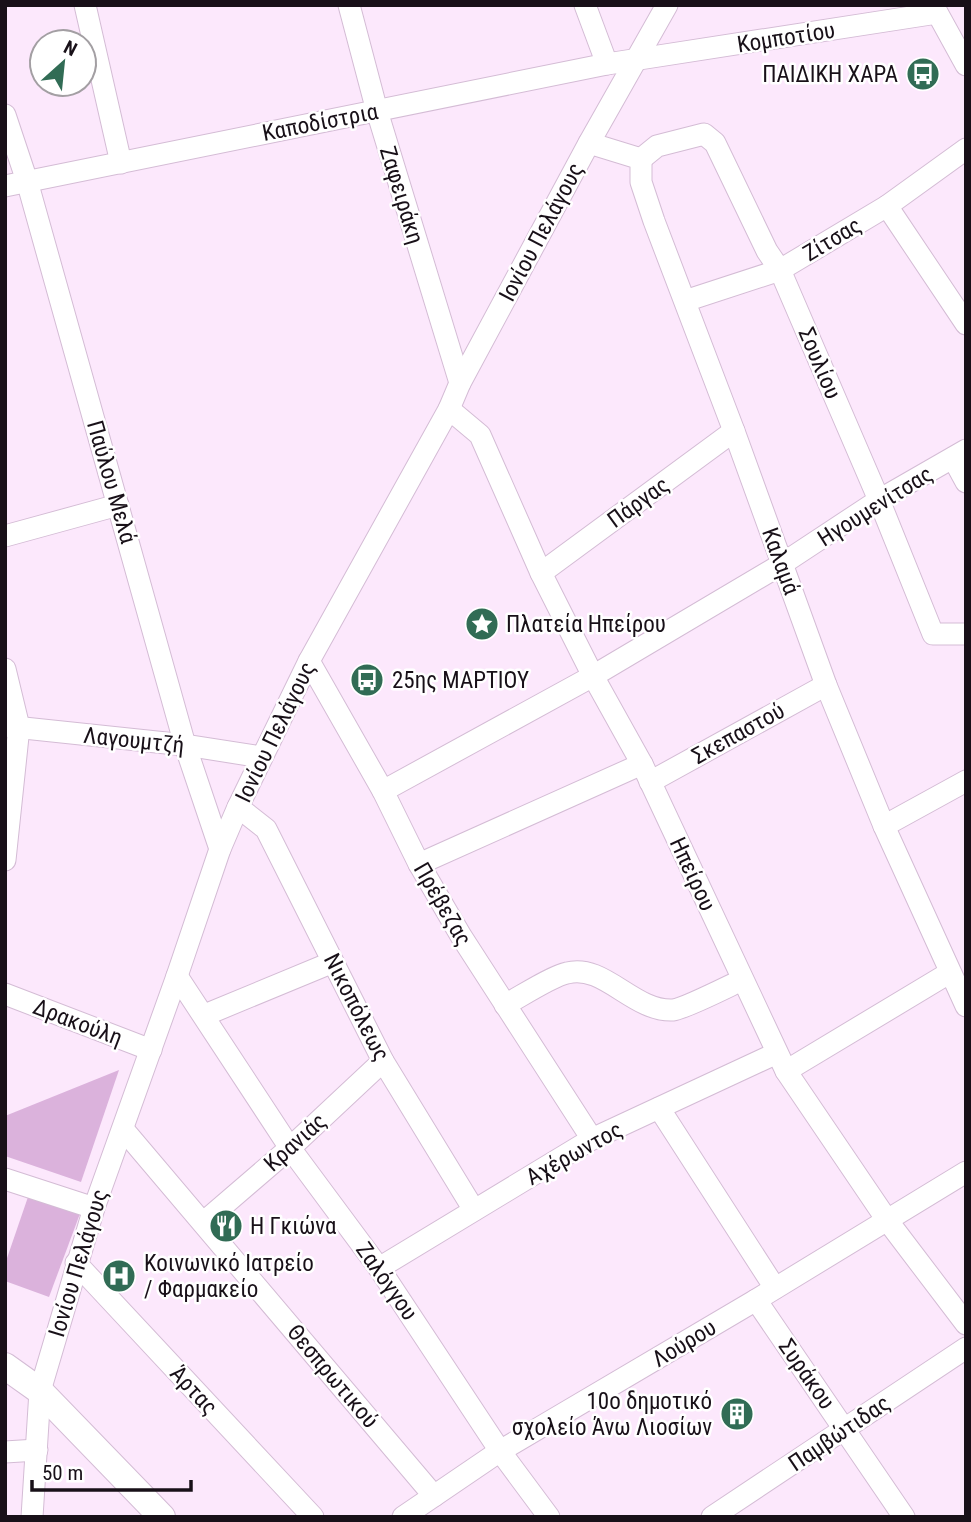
<svg xmlns="http://www.w3.org/2000/svg" width="971" height="1522" font-family="'Roboto Condensed',sans-serif">
  <style>
    .green { fill: #dbb2dc }
    .lines { fill: none; stroke-linecap: round; stroke-linejoin: round }
    .minor-casing { stroke: #d4bcd5; stroke-width: 23 }
    .major-casing { stroke: #d4bcd5; stroke-width: 28 }
    .minor { stroke: #fff; stroke-width: 21 }
    .major { stroke: #fff; stroke-width: 26 }
    .labels { text-anchor: middle; stroke-width: 5; stroke-linejoin: round; paint-order: stroke }
    .street-label { font-size: 23px; fill: #181018; stroke: #fff }
    .poi-label { font-size: 23px; fill: #181018; stroke: #fff; text-anchor: start }
  </style>
  <rect width="100%" height="100%" fill="#fce8fc"/>
  <!-- green -->
  <g class="green">
    <polygon points="119,1070 81,1182 5,1156 5,1116"/>
    <polygon points="29,1194 81,1211 49,1297 5,1281 5,1264"/>
  </g>
  <g class="lines">
    <defs>
      <g id="minor">
        <polyline points="85,5 121,163"/>
        <polyline points="349,5 377,111 460,383"/>
        <polyline points="585,5 607,64"/>
        <polyline points="933,5 966,65"/>
        <polyline points="5,115 27,181 185,745 220,849"/>
        <polyline points="589,143 641,159 641,182 654,221 734,431 826,685 884,826 966,1006"/>
        <polyline points="641,159 657,146 704,134 715,143 767,251 780,270 879,500 933,634 966,634"/>
        <polyline points="5,186 607,64 937,13"/>
        <polyline points="887,206 966,324"/>
        <polyline points="685,301 780,270 887,206 966,149"/>
        <polyline points="449,409 480,435 541,573 593,676 642,764 786,1071 887,1220 966,1324"/>
        <polyline points="953,458 966,482"/>
        <polyline points="5,536 118,505"/>
        <polyline points="541,573 734,431"/>
        <polyline points="309,661 383,791 419,864 461,936 592,1139"/>
        <polyline points="5,669 19,727 5,860"/>
        <polyline points="5,726 185,745 262,757"/>
        <polyline points="650,782 826,685"/>
        <polyline points="383,791 593,676 782,564 879,500 966,450"/>
        <polyline points="238,807 266,829 383,1061 474,1210"/>
        <polyline points="884,826 966,781"/>
        <polyline points="419,864 642,764"/>
        <polyline points="177,976 290,1148 379,1268 500,1451 549,1517"/>
        <polyline points="5,994 151,1050"/>
        <path d="M505,1005C520,997 552,976 567,973C604,963 633,1012 673,1010C684,1009 729,986 742,980"/>
        <polyline points="205,1015 333,962"/>
        <polyline points="786,1071 949,973"/>
        <polyline points="659,1108 775,1288"/>
        <polyline points="123,1129 434,1496"/>
        <polyline points="5,1179 94,1208"/>
        <polyline points="204,1222 290,1148 383,1061"/>
        <polyline points="76,1263 313,1517"/>
        <polyline points="379,1268 592,1139 777,1053"/>
        <polyline points="756,1300 904,1517"/>
        <polyline points="5,1452 37,1450"/>
        <polyline points="32,1517 40,1391 94,1208 177,976 220,849 238,807 309,661 449,409 460,383 589,143 667,5"/>
        <polyline points="403,1517 500,1451 756,1300 966,1172"/>
        <polyline points="712,1517 966,1348"/>
      </g>
      <polyline id="major" points="5,1366 40,1391 162,1517"/>
    </defs>
    <!-- minor casing -->
    <use href="#minor" class="minor-casing"/>
    <!-- major casing -->
    <use href="#major" class="major-casing"/>
    <!-- minor -->
    <use href="#minor" class="minor"/>
    <!-- major -->
    <use href="#major" class="major"/>
  </g>
  <!-- icons -->
  <defs>
    <symbol id="bus-disc" viewBox="-11 -11 22 22"><circle r="9.5" fill="#316c55" stroke="#fff"/><path d="M-5-6H5V4H4V6H2V4H-2V6H-4V4H-5ZM-3.5-4V0h7V-4ZM-3.5 1.2v1.5H-2V1.2ZM2 1.2v1.5H3.5V1.2Z" fill="#fff"/></symbol>
    <symbol id="sight-disc" viewBox="-11 -11 22 22"><circle r="9.5" fill="#316c55" stroke="#fff"/><path d="M0-6L1.8-2.2L6-1.7L2.9 1.2L3.7 5.4L0 3.3L-3.7 5.4L-2.9 1.2L-6-1.7L-1.8-2.2Z" fill="#fff"/></symbol>
    <symbol id="restaurant-disc" viewBox="-11 -11 22 22"><circle r="9.5" fill="#316c55" stroke="#fff"/><path d="M-5-6h1v4h1v-4h1v4h1v-4h1v5L-1.5 .5V6h-2V.5L-5-1ZM5-6V6H3V1.5H1.5Q1.5-4 5-6Z" fill="#fff"/></symbol>
    <symbol id="hospital-disc" viewBox="-11 -11 22 22"><circle r="9.5" fill="#316c55" stroke="#fff"/><path d="M-5-5h3v3.5h4V-5h3V5h-3V1.5h-4V5h-3Z" fill="#fff"/></symbol>
    <symbol id="building-disc" viewBox="-11 -11 22 22"><circle r="9.5" fill="#316c55" stroke="#fff"/><path d="M-4-6H4V6H1V3H-1V6H-4ZM-2.5-4.3h1.7v1.8h-1.7ZM.8-4.3h1.7v1.8H.8ZM-2.5-1h1.7V.8h-1.7ZM.8-1h1.7V.8H.8Z" fill="#fff"/></symbol>
  </defs>
  <g fill-rule="evenodd">
    <use href="#bus-disc" x="904" y="55" width="38" height="38"/>
    <use href="#sight-disc" x="463" y="605" width="38" height="38"/>
    <use href="#bus-disc" x="348" y="661" width="38" height="38"/>
    <use href="#restaurant-disc" x="207" y="1207" width="38" height="38"/>
    <use href="#hospital-disc" x="100" y="1257" width="38" height="38"/>
    <use href="#building-disc" x="718" y="1395" width="38" height="38"/>
  </g>
  <g class="labels">
    <!-- street labels -->
    <g class="street-label">
      <text transform="translate(786 37) rotate(-9)" y="8">Κομποτίου</text>
      <text transform="translate(320 122) rotate(-11)" y="8">Καποδίστρια</text>
      <text transform="translate(402 195) rotate(73)" y="8">Ζαφειράκη</text>
      <text transform="translate(541 232) rotate(-62)" y="8">Ιονίου Πελάγους</text>
      <text transform="translate(832 239) rotate(-31)" y="8">Ζίτσας</text>
      <text transform="translate(820 363) rotate(67)" y="8">Σουλίου</text>
      <text transform="translate(112 482) rotate(74)" y="8">Παύλου Μελά</text>
      <text transform="translate(638 502) rotate(-36)" y="8">Πάργας</text>
      <text transform="translate(875 506) rotate(-32)" y="8">Ηγουμενίτσας</text>
      <text transform="translate(781 561) rotate(70)" y="8">Καλαμά</text>
      <text transform="translate(275 732) rotate(-64)" y="8">Ιονίου Πελάγους</text>
      <text transform="translate(738 733) rotate(-29)" y="8">Σκεπαστού</text>
      <text transform="translate(134 740) rotate(6)" y="8">Λαγουμτζή</text>
      <text transform="translate(693 874) rotate(65)" y="8">Ηπείρου</text>
      <text transform="translate(443 904) rotate(60)" y="8">Πρέβεζας</text>
      <text transform="translate(357 1007) rotate(63)" y="8">Νικοπόλεως</text>
      <text transform="translate(78 1022) rotate(21)" y="8">Δρακούλη</text>
      <text transform="translate(295 1142) rotate(-42)" y="8">Κρανιάς</text>
      <text transform="translate(574 1153) rotate(-29)" y="8">Αχέρωντος</text>
      <text transform="translate(78 1263) rotate(-73)" y="8">Ιονίου Πελάγους</text>
      <text transform="translate(387 1281) rotate(55)" y="8">Ζαλόγγου</text>
      <text transform="translate(684 1343) rotate(-31)" y="8">Λούρου</text>
      <text transform="translate(807 1374) rotate(55)" y="8">Συράκου</text>
      <text transform="translate(333 1376) rotate(50)" y="8">Θεσπρωτικού</text>
      <text transform="translate(194 1390) rotate(47)" y="8">Άρτας</text>
      <text transform="translate(839 1433) rotate(-34)" y="8">Παμβώτιδας</text>
    </g>
    <!-- poi labels -->
    <g class="poi-label">
      <text x="898" y="82" text-anchor="end">ΠΑΙΔΙΚΗ ΧΑΡΑ</text>
      <text x="506" y="632">Πλατεία Ηπείρου</text>
      <text x="392" y="688">25ης ΜΑΡΤΙΟΥ</text>
      <text x="250" y="1234">Η Γκιώνα</text>
      <text x="144" y="1271">Κοινωνικό Ιατρείο<tspan x="144" dy="26">/ Φαρμακείο</tspan></text>
      <text x="712" y="1409" text-anchor="end">10ο δημοτικό<tspan x="712" dy="26">σχολείο Άνω Λιοσίων</tspan></text>
    </g>
  </g>
  <!-- border -->
  <rect width="971" height="1522" fill="none" stroke="#181018" stroke-width="14"/>
  <!-- north arrow -->
  <g transform="translate(63 63) rotate(27)"><circle r="33" fill="#ffffff" stroke="#a39fa3" stroke-width="2"/>
  <path d="M0-5L12 26L0 18L-12 26Z" fill="#316c55"/>
  <text y="-10" font-size="19" font-weight="bold" text-anchor="middle" fill="#181018">N</text>
  </g>
  <!-- scale -->
  <path d="M32 1480v10h159v-10" fill="none" stroke="#181018" stroke-width="3.5"/>
  <text x="42" y="1480" font-size="21" fill="#181018" stroke="#ffffff" stroke-width="5" paint-order="stroke">50 m</text>
</svg>
